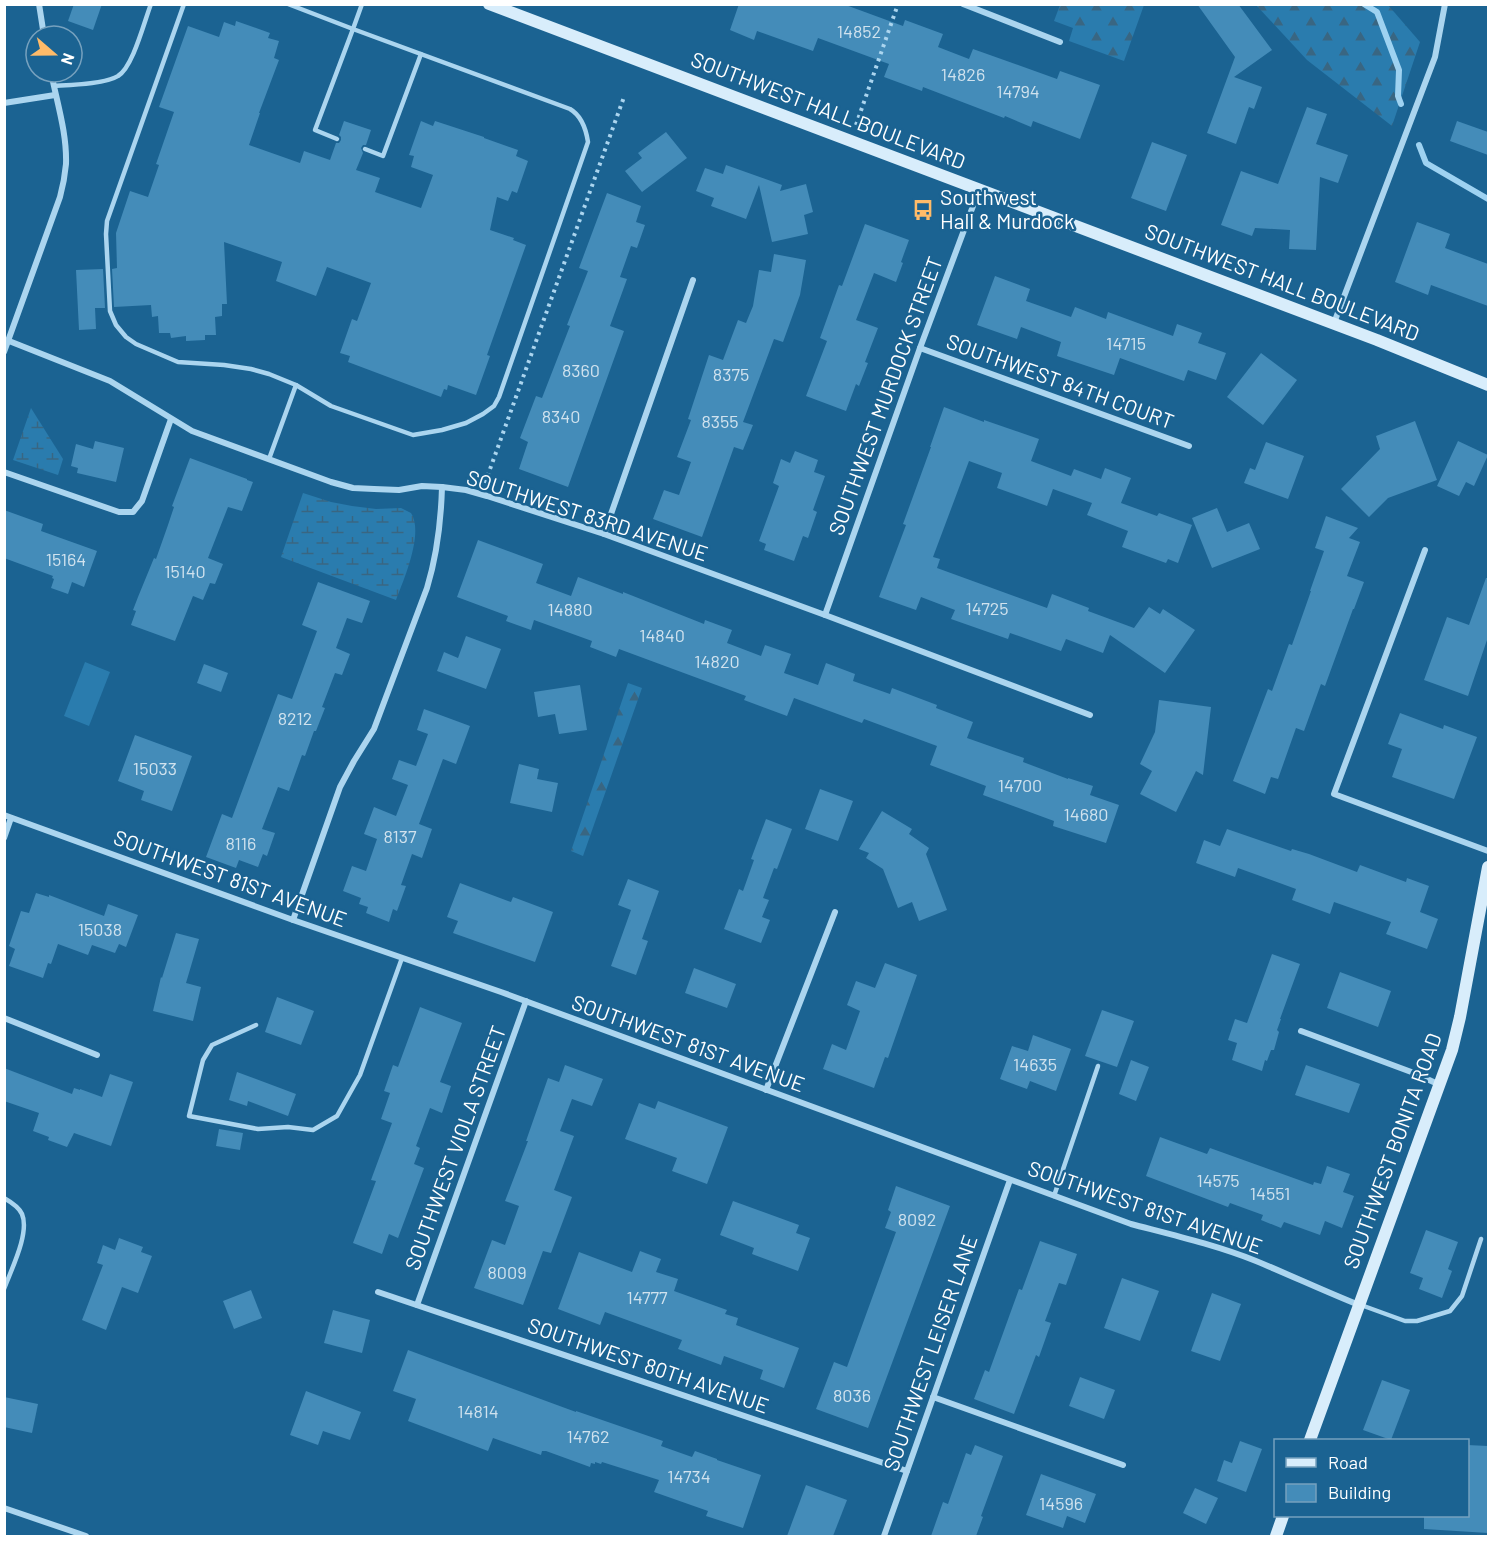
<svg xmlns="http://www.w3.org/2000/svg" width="1493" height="1541" font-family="Barlow,sans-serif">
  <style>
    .forest { fill: url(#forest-firs) }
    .wetland { fill: url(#wetland-marsh) }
    .green { fill: #2a7cae }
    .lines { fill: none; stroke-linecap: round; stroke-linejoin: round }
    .stream { stroke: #9ed2f1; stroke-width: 6 }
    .building { fill: #448cb9 }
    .path { stroke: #abd5ef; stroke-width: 4; stroke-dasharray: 3 4.5; stroke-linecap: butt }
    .service { stroke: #abd5ef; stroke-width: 4.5 }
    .minor { stroke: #abd5ef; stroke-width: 6 }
    .secondary { stroke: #d8edfb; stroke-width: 12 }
    .labels { text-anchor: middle; stroke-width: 5; stroke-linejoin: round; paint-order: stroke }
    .number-label { font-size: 18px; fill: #d0e2ee }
    .street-label { font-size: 21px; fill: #fff; stroke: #1b6392 }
    .poi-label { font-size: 21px; fill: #fff; stroke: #1b6392; text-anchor: start }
  </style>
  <defs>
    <pattern id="forest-firs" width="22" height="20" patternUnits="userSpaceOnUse" patternTransform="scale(1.5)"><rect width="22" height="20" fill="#2a7cae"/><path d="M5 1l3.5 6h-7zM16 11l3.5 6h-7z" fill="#396682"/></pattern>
    <pattern id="wetland-marsh" width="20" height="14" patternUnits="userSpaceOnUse" patternTransform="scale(1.5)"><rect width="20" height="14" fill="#2a7cae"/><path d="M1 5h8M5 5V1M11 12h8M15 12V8" fill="none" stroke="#396682"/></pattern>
  </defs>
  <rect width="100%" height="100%" fill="#1b6392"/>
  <!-- forest -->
  <g class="forest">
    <polygon points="1060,5 1144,5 1124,61 1069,41 1073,28 1054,21"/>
    <polygon points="1256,5 1388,5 1420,42 1392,126 1307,60"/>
    <polygon points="628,683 642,688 583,856 571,851"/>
  </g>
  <!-- wetland -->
  <g class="wetland">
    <polygon points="31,408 63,459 58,475 13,460"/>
    <path d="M303,493L331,502L352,506L376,509L401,508L411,513C424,533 404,579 396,600L281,557Z"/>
  </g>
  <!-- green -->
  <polygon class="green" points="85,662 110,672 89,726 64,716"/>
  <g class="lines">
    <!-- stream -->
    <g class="stream">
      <polyline points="1364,4 1377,12 1399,70 1398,96 1401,104"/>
      <polyline points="1419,145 1426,163 1488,199"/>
    </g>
  </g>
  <!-- building -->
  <g class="building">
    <polygon points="74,4 102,4 93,30 68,21"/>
    <polygon points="739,4 843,4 903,26 905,20 943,34 938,47 969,59 973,49 1057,79 1060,71 1100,85 1080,139 1033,121 1031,127 1005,116 1004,118 923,87 922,91 884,77 889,64 818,38 813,51 757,31 754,40 730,30"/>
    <polygon points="1197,4 1238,4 1272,50 1234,77 1262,87 1254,109 1249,107 1236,144 1207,133 1235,57"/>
    <polygon points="236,21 270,33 268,38 279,41 274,58 279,60 259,113 260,113 249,145 300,163 304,151 330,160 336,143 339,143 341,140 341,137 339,135 344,121 371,130 366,145 363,145 361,148 363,153 356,170 380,178 375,192 421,208 433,175 411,167 414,156 409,155 421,121 433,126 435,121 484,137 484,138 518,150 516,156 528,161 517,193 512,191 508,201 497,197 490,230 514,238 513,240 526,245 487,355 490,356 476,395 448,385 447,390 444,389 441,397 348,362 350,356 340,353 352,319 357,321 371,283 327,267 316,296 276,281 282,262 224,242 227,304 222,304 222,316 215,317 216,335 205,335 205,340 186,341 186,336 171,338 170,333 159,333 158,316 152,317 151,305 114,307 112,269 117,268 116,233 130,191 148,197 159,165 156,164 174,112 159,107 188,26 219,37 224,22 235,26"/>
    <polygon points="1307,107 1327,114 1316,144 1348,155 1338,183 1320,177 1316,250 1289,249 1290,230 1255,228 1252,236 1221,225 1241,171 1278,184"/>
    <polygon points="1457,121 1488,132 1488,155 1450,141"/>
    <polygon points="666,132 687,158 642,192 625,171 642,158 638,153"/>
    <polygon points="1152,142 1187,155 1166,211 1131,198"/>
    <polygon points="726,165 782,185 780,191 806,184 813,212 804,215 808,234 772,242 759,185 746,219 711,206 714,198 696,191 705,168 723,174"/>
    <polygon points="607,193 641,206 636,222 645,225 637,248 631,246 620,277 627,279 610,326 624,331 568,487 519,469 528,442 520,438 536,396 542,398 570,326 567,325 588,271 579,268"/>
    <polygon points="1417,222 1450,234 1445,248 1488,264 1488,306 1431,285 1428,295 1395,282"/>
    <polygon points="865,224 909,240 901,262 903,263 896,282 874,273 856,320 878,328 865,362 868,363 859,386 856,384 846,411 806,396 827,341 820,338 839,285 842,286"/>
    <polygon points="774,254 806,260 800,295 783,342 774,339 743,422 753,425 743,450 734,447 702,537 653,519 664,490 679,495 691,462 677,457 691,420 688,419 709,355 723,360 738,320 746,323 753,306 759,270 771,272"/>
    <polygon points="103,269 105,308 95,308 96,329 79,330 76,270"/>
    <polygon points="995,276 1030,289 1026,301 1071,317 1075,307 1106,319 1108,312 1173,336 1177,324 1202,333 1198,343 1226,353 1216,380 1188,370 1184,381 1120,358 1114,375 1057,356 1061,342 1021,327 1017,339 977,325"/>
    <polygon points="1261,353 1297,380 1263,425 1227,397"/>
    <polygon points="944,407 984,422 984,420 1039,439 1031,461 1071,476 1074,469 1101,479 1105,468 1131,478 1121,503 1157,516 1159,513 1192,525 1178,563 1168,559 1166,563 1122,547 1128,531 1087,515 1092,503 1053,489 1047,506 997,488 1002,473 969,461 933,557 940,559 937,568 1047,608 1052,594 1089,608 1088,611 1134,628 1149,607 1160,614 1163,609 1195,630 1165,673 1110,635 1103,653 1066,639 1061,651 1010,633 1008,639 951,619 955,610 921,597 916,610 879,597 906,525 903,524 931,447 930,447"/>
    <polygon points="1415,421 1437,480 1388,498 1369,517 1341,489 1380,449 1376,436"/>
    <polygon points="95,441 124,448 116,482 77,473 78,468 71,466 76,444 93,449"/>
    <polygon points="1458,441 1488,455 1474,486 1466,482 1459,496 1437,486"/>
    <polygon points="1266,442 1304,456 1288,499 1244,483 1250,468 1255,470"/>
    <polygon points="795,451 818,460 814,472 825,476 813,510 817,512 808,538 803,536 794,561 764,550 766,544 759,541 779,486 773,483 781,459 790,463"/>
    <polygon points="190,458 247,479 247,480 253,482 242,511 228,507 208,558 223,564 215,584 210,583 203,600 193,596 175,641 131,625 136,611 133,610 138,597 154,558 156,559 168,525 174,507 172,506"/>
    <polygon points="1217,508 1227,532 1249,523 1260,549 1212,568 1192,518"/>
    <polygon points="4,510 43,524 41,531 97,551 84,587 72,582 68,594 51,588 54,579 52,578 53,576 4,558"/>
    <polygon points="1326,516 1358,528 1349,538 1360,542 1347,576 1364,582 1354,609 1353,609 1325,686 1321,684 1304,731 1296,728 1278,779 1271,777 1265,794 1233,781 1268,689 1272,691 1289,644 1292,645 1311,591 1310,591 1324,551 1315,548"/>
    <polygon points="478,540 543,564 536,583 571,596 578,577 623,594 623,592 704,624 705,620 732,630 727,643 761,656 765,645 791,654 784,673 818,685 826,663 855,674 853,681 890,694 892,688 937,705 936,708 973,722 967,738 1024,758 1023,762 1068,779 1068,778 1093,786 1090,795 1119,805 1106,843 1053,826 1054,821 983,795 986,786 930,765 937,746 864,719 862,723 794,698 787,716 744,700 746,696 619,649 616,657 590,647 592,641 534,620 531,630 506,621 508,616 457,597"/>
    <polygon points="1486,578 1488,578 1488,637 1468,696 1424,680 1447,617 1469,625"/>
    <polygon points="318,582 370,601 362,623 347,618 336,648 350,654 342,675 335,673 322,707 325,708 316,731 314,731 305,756 302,755 289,791 278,787 262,829 275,833 267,856 263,854 258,867 239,860 236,868 206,857 222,814 232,818 278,694 292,699 317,631 302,625"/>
    <polygon points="466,636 501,649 486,689 437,671 444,652 458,658"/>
    <polygon points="204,664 228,673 221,692 197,683"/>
    <polygon points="580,685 587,730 559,734 555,714 538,717 534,692"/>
    <polygon points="1159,700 1211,707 1203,775 1196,771 1176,812 1140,794 1152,771 1140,764 1155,732"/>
    <polygon points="424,709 470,726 456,764 443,759 419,824 432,829 422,858 412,854 401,885 406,886 397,911 393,909 389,922 366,913 368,907 359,904 361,898 343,891 352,866 366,871 377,839 364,834 374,807 396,816 408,785 392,779 399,760 416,766 428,734 417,730"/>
    <polygon points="1400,713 1443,729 1444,725 1477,737 1454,799 1392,777 1402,749 1388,744"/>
    <polygon points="135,735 192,756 172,811 141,800 144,791 118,781"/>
    <polygon points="519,764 539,769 537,779 558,783 552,812 510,803"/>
    <polygon points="820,789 853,801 838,841 805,829"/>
    <polygon points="882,811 912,829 909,834 929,848 926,854 947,910 919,921 912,902 898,908 883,869 866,858 869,853 859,849"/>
    <polygon points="766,819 792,829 777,869 774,868 763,898 769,900 762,917 770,920 761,943 724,929 739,889 743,891 754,860 751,859"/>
    <polygon points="1227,829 1291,851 1292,849 1309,854 1357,872 1360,865 1406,882 1407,878 1429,886 1420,912 1438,919 1427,949 1386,934 1391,922 1334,902 1330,914 1292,900 1296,889 1238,868 1235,877 1196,863 1204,840 1220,846"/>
    <polygon points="628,879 659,891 642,939 648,941 636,975 611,966 631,910 618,905"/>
    <polygon points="460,883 511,902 513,897 553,912 535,962 453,933 458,921 447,917"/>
    <polygon points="36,893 49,897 49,895 104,916 108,904 138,915 126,947 119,944 115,953 92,945 88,955 58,944 51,964 48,963 43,978 9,966 15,949 9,946 21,911 29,913"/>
    <polygon points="176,933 199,939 186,983 201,987 193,1021 153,1011 161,977 162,978"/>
    <polygon points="1272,954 1300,964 1280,1019 1281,1019 1277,1030 1279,1032 1274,1050 1271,1050 1267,1061 1265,1060 1262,1071 1232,1060 1237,1043 1228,1040 1235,1019 1247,1023"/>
    <polygon points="885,963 917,975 888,1058 885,1057 874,1088 823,1069 832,1044 846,1050 860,1011 847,1005 856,981 875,988"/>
    <polygon points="694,968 736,984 727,1008 685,993"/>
    <polygon points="1340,972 1391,991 1378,1027 1327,1008"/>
    <polygon points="277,997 314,1011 301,1045 265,1032"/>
    <polygon points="420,1007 462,1023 440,1082 451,1086 442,1113 430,1108 416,1146 420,1148 414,1164 424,1168 398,1238 389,1234 382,1254 353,1243 376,1181 371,1180 392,1123 381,1119 390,1093 384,1091 393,1065 398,1067"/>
    <polygon points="1102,1010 1134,1021 1117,1067 1085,1056"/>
    <polygon points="1033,1035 1071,1049 1056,1091 1030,1081 1027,1089 1000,1079 1012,1046 1028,1051"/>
    <polygon points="1131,1060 1149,1067 1136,1101 1119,1094"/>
    <polygon points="565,1065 603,1079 592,1106 572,1099 560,1131 574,1136 554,1190 572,1197 551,1253 543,1251 523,1305 474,1288 492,1240 505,1245 519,1206 505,1201 528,1141 526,1141 548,1078 559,1082"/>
    <polygon points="1306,1065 1360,1084 1349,1113 1295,1095"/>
    <polygon points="4,1068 72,1094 74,1088 80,1090 80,1089 102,1097 110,1074 133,1082 111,1146 74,1133 67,1147 48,1140 49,1137 33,1131 39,1113 4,1101"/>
    <polygon points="237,1072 296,1094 288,1116 248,1101 247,1106 229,1100"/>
    <polygon points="658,1101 728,1127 707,1184 672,1171 677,1158 625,1139 639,1103 655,1109"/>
    <polygon points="219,1129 243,1133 240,1150 216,1146"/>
    <polygon points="1160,1137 1207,1154 1210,1148 1313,1185 1314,1182 1321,1184 1327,1166 1350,1174 1343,1192 1354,1196 1342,1228 1325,1221 1320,1235 1284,1222 1281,1228 1261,1220 1263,1215 1230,1203 1228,1207 1146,1176"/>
    <polygon points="896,1186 950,1206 868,1428 816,1409 834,1362 847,1367 896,1232 885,1228 891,1212 888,1210"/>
    <polygon points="733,1201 799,1225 796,1233 810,1238 798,1271 752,1254 754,1248 720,1235"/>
    <polygon points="1426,1230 1458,1242 1448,1269 1452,1271 1442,1298 1419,1289 1423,1278 1410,1273"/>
    <polygon points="119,1238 143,1247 141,1252 152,1256 138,1293 122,1287 106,1330 82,1320 103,1265 97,1263 103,1245 115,1250"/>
    <polygon points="1040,1241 1077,1254 1066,1285 1059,1283 1045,1321 1051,1323 1039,1357 1036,1355 1014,1414 974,1399 985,1370 989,1372 1019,1289 1022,1290"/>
    <polygon points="640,1251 661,1259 656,1272 678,1279 674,1291 727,1310 725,1314 738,1318 736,1325 799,1348 784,1388 760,1379 763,1370 724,1356 721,1365 678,1349 682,1340 605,1312 600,1325 558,1309 579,1252 632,1272"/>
    <polygon points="1122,1278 1159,1291 1140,1341 1104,1328"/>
    <polygon points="251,1290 262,1318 234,1329 223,1301"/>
    <polygon points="1212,1293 1241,1304 1220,1361 1191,1351"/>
    <polygon points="333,1310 370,1320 362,1353 324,1343"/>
    <polygon points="408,1350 576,1412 576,1411 663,1441 661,1446 692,1457 695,1451 717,1459 717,1460 761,1475 743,1528 706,1516 708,1511 654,1492 659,1480 602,1462 601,1464 595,1462 595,1464 591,1463 590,1467 546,1451 542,1451 541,1455 493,1438 488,1451 408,1421 416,1399 393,1391"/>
    <polygon points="1080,1377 1115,1390 1104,1419 1069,1406"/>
    <polygon points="1382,1380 1410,1390 1391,1440 1363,1430"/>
    <polygon points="306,1391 361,1412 350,1440 323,1431 318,1445 290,1435"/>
    <polygon points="4,1397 38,1404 32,1433 4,1427"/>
    <polygon points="1240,1441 1262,1449 1246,1492 1217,1481 1224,1460 1232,1463"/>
    <polygon points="975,1445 1003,1456 981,1516 983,1517 976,1536 931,1536 943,1502 948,1504 966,1453 971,1455"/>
    <polygon points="1467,1445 1488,1446 1488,1533 1424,1529 1424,1515 1467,1515"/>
    <polygon points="1041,1474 1096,1494 1085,1523 1067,1516 1063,1528 1026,1515"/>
    <polygon points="806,1485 847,1500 833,1536 787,1536"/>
    <polygon points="1195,1488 1218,1498 1206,1524 1183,1513"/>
  </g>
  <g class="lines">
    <!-- path -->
    <g class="path">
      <polyline points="856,125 898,4"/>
      <polyline points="485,483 624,97"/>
    </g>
    <!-- service -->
    <g class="service">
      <polyline points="184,4 107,221 106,234 110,311 116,325 126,337 136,344 178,362 224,365 251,369 269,374 296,385"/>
      <polyline points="288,4 353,29 315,130 337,139"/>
      <path d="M54,86C69,85 106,84 118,76C133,67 144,22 151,4"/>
      <polyline points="365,149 383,156 421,54"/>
      <path d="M269,459L296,385L331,406L413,435L442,430L466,423L483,414L494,406L499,397L588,142C586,129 582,116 570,109L353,29L362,4"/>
      <polyline points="256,1025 212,1045 203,1060 189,1116 258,1129 288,1127 313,1130 337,1116 360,1075 402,958"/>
      <polyline points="1054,1196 1098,1066"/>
      <path d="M4,1198C11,1202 19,1207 22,1214C30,1233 11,1270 4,1289"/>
      <polyline points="1361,1305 1405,1321 1417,1321 1450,1311 1462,1296 1481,1239"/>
    </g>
    <!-- minor -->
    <g class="minor">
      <polyline points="39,4 44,36"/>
      <polyline points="963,4 1060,42"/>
      <polyline points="4,103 55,95"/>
      <polyline points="1334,323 1435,57 1445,4"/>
      <polyline points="9,341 110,381 192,431 331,482 353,488 374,489 399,490 422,486 442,487 466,490 487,496 604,534 825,615 1090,715"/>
      <polyline points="920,348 1189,446"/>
      <path d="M4,352L60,197C63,186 65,175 66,164C67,133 57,103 51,72"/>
      <polyline points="4,472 119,512 133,512 142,501 171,419"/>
      <polyline points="604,534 693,280"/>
      <polyline points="1425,550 1334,794 1488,851"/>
      <polyline points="825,615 920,348 979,190"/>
      <path d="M4,815L293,920L501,992L1131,1224C1173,1235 1216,1245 1256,1261C1290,1275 1324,1291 1359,1305"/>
      <polyline points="4,838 11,818"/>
      <path d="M293,920L340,787L354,761L374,729L427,588C437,555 441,522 442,487"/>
      <polyline points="4,1018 97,1055"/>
      <polyline points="1301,1031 1414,1073 1440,1085"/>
      <polyline points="766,1090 835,912"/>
      <polyline points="378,1292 907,1471"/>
      <polyline points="417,1305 526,1001"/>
      <polyline points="933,1397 1123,1465"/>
      <polyline points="4,1508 86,1536"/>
      <polyline points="884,1536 1010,1180"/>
    </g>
    <!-- secondary -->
    <g class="secondary">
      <polyline points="489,4 1377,340 1488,385"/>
      <polyline points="1310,1440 1452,1050 1460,1017 1488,867"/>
      <polyline points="1276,1536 1283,1516"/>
    </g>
  </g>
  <!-- icons -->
  <defs>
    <symbol id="bus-bare" viewBox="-9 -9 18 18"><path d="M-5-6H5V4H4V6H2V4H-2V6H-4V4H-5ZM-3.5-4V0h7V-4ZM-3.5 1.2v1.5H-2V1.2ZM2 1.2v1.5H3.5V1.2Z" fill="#ffbb69" stroke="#1b6392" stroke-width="2.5" paint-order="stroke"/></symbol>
  </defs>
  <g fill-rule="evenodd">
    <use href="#bus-bare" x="908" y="195" width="30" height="30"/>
  </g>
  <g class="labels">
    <!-- number labels -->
    <g class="number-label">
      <text x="859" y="38">14852</text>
      <text x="963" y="81">14826</text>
      <text x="1018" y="98">14794</text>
      <text x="1126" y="350">14715</text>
      <text x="581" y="377">8360</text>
      <text x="731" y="381">8375</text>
      <text x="561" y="423">8340</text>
      <text x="720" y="428">8355</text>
      <text x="66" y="566">15164</text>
      <text x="185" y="578">15140</text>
      <text x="987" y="615">14725</text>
      <text x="570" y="616">14880</text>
      <text x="662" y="642">14840</text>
      <text x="717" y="668">14820</text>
      <text x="295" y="725">8212</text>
      <text x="155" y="775">15033</text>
      <text x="1020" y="792">14700</text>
      <text x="1086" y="821">14680</text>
      <text x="400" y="843">8137</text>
      <text x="241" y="850">8116</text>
      <text x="100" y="936">15038</text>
      <text x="1035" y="1071">14635</text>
      <text x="1218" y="1187">14575</text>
      <text x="1270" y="1200">14551</text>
      <text x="917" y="1226">8092</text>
      <text x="507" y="1279">8009</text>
      <text x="647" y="1304">14777</text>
      <text x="852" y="1402">8036</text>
      <text x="478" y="1418">14814</text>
      <text x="588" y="1443">14762</text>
      <text x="689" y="1483">14734</text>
      <text x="1061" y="1510">14596</text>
    </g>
    <!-- street labels -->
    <g class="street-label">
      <text transform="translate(828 111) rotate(21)" y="7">SOUTHWEST HALL BOULEVARD</text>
      <text transform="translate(1282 283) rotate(21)" y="7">SOUTHWEST HALL BOULEVARD</text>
      <text transform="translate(1060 382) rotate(20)" y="7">SOUTHWEST 84TH COURT</text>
      <text transform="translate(886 396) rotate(-70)" y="7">SOUTHWEST MURDOCK STREET</text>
      <text transform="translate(587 516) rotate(18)" y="7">SOUTHWEST 83RD AVENUE</text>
      <text transform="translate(230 879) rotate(20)" y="7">SOUTHWEST 81ST AVENUE</text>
      <text transform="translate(688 1044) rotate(20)" y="7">SOUTHWEST 81ST AVENUE</text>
      <text transform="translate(456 1148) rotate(-70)" y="7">SOUTHWEST VIOLA STREET</text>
      <text transform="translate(1393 1151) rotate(-70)" y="7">SOUTHWEST BONITA ROAD</text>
      <text transform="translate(1145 1208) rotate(19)" y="7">SOUTHWEST 81ST AVENUE</text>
      <text transform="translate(931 1353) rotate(-71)" y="7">SOUTHWEST LEISER LANE</text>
      <text transform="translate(648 1366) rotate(19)" y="7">SOUTHWEST 80TH AVENUE</text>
    </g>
    <!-- poi labels -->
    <g class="poi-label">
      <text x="940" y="205">Southwest<tspan x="940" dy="24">Hall &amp; Murdock</tspan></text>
    </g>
  </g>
  <!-- border -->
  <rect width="1493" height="1541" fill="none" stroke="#ffffff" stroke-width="12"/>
  <!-- legend -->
  <rect x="1274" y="1439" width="195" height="78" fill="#1b6392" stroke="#76a1be" stroke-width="1.5"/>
  <rect x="1286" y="1458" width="30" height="9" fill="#d8edfb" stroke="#76a1be" stroke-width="1.5"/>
  <text x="1328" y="1469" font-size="18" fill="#ffffff">Road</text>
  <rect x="1286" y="1484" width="30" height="18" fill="#448cb9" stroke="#76a1be" stroke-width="1.5"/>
  <text x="1328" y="1499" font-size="18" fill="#ffffff">Building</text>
  <!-- north arrow -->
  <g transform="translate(54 54) rotate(110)"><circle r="28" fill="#1b6392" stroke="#76a1be" stroke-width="1.5"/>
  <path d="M0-4.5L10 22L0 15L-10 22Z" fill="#ffbb69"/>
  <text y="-9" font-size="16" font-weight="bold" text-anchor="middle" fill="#ffffff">N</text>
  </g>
</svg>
